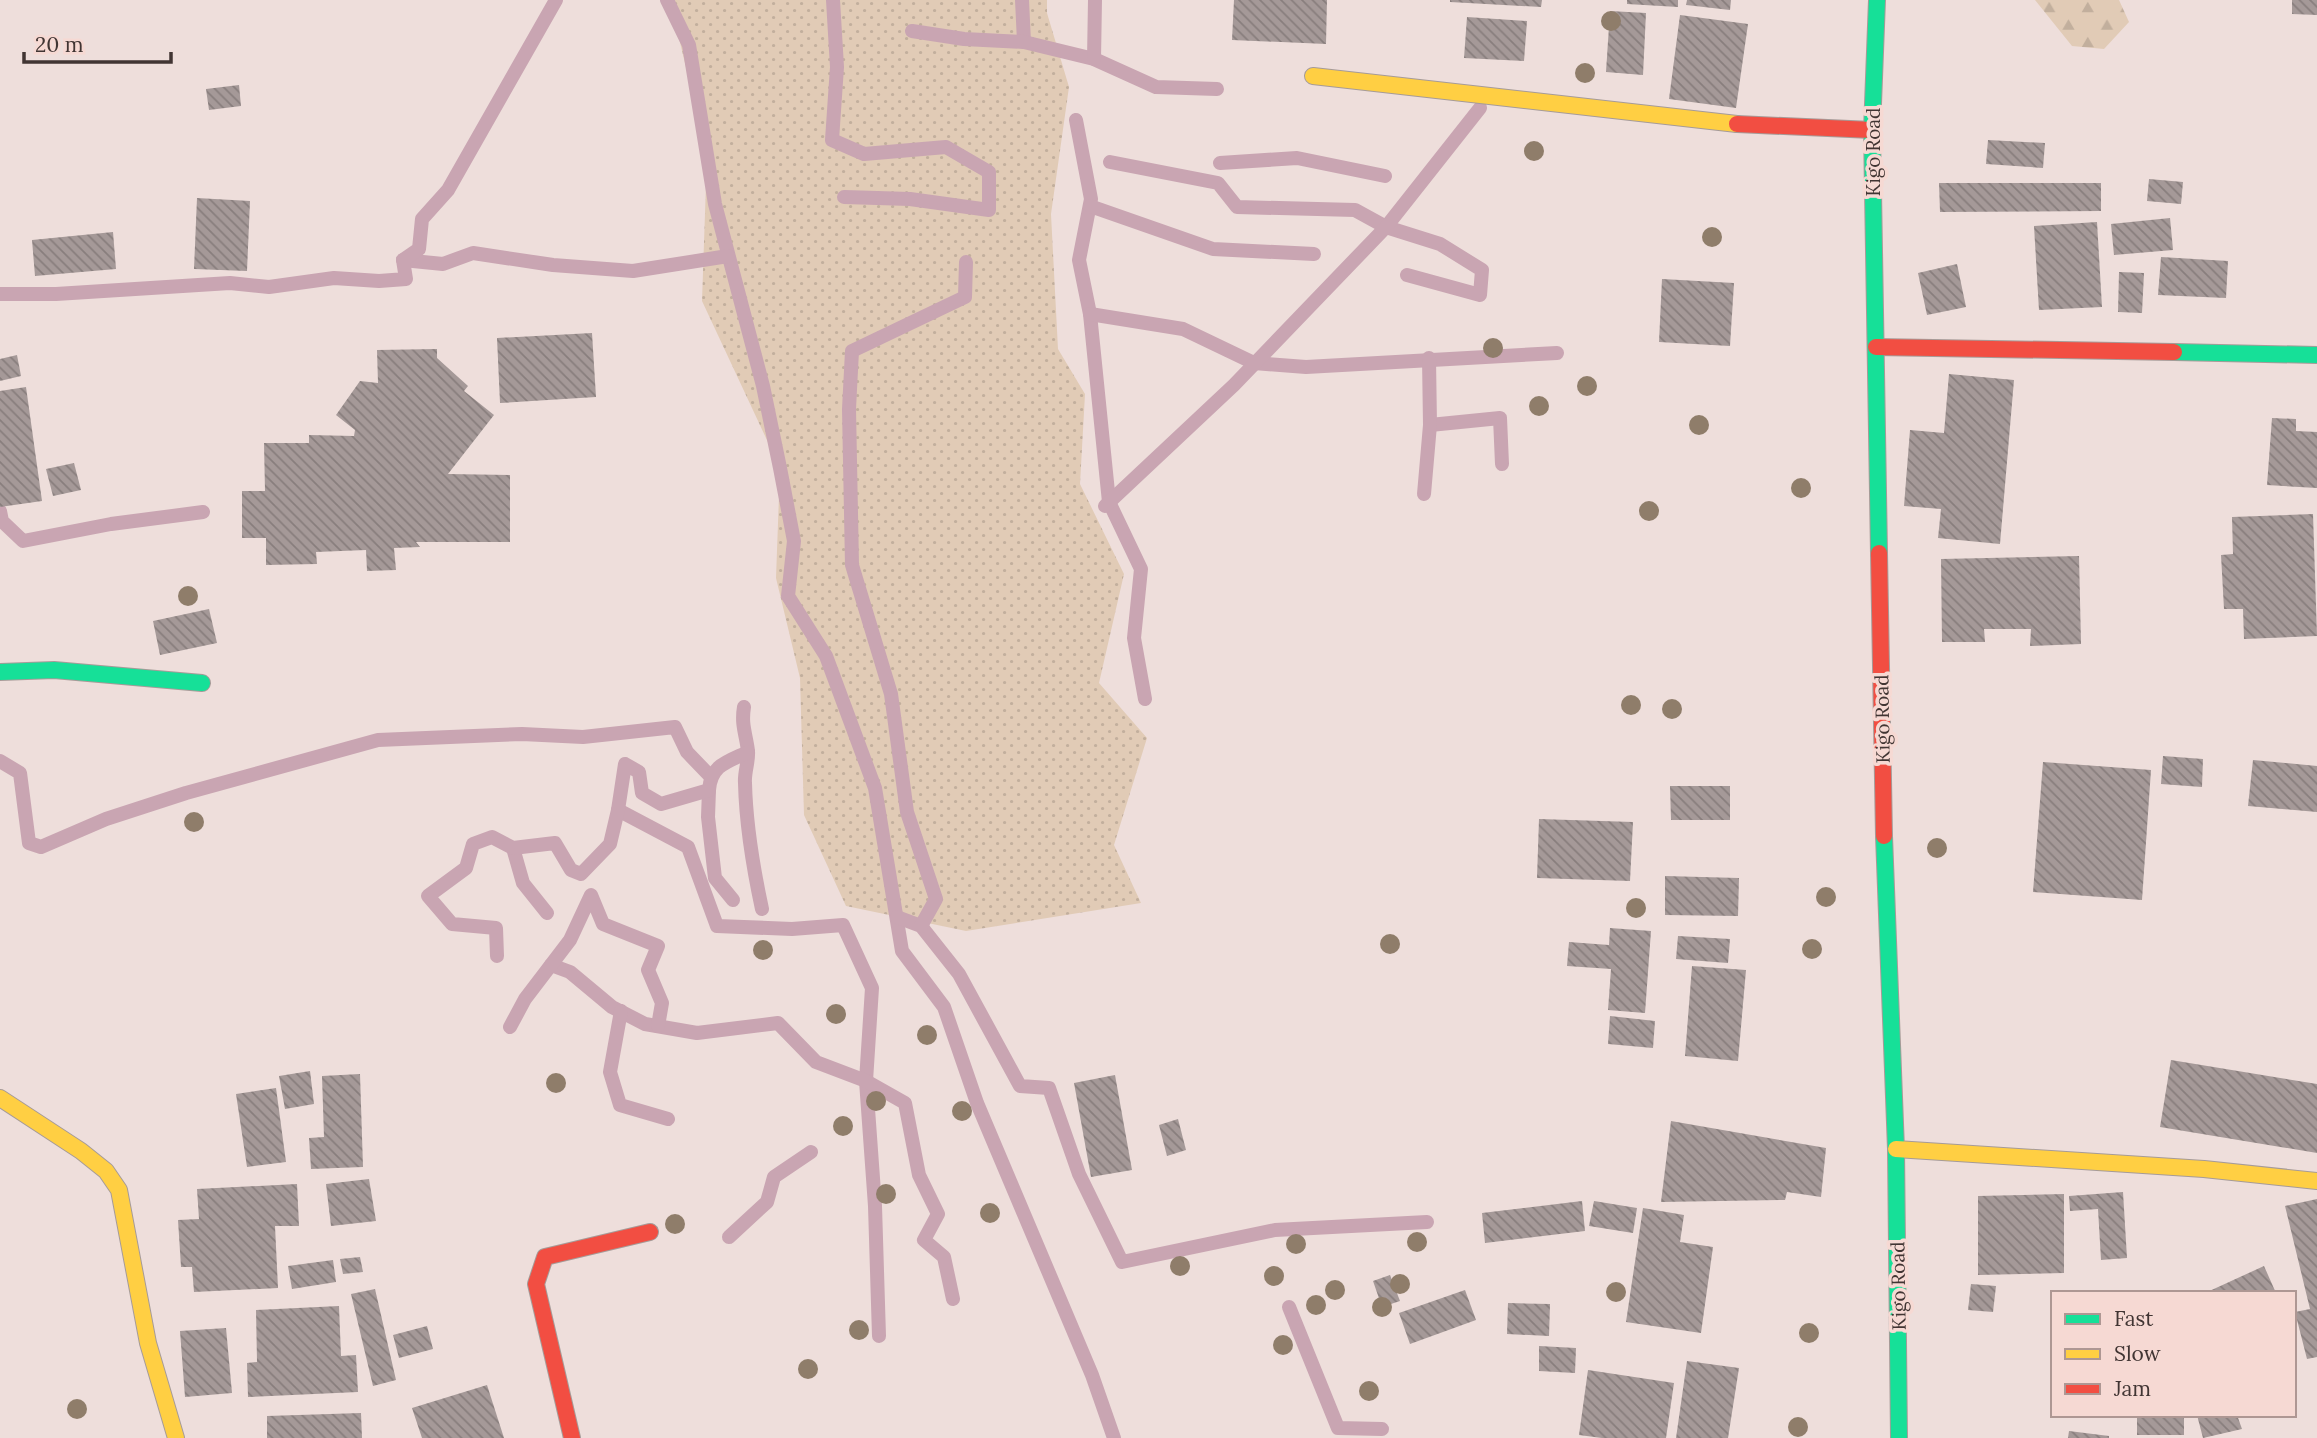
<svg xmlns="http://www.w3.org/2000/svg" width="2317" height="1438" font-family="Lora,serif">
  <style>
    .grass { fill: url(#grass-dots) }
    .forest { fill: url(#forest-firs) }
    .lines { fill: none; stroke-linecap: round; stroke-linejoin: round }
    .stream { stroke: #c9a5b2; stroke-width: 14 }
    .building { fill: url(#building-back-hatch) }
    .fast-casing { stroke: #a69b98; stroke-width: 18 }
    .slow-casing { stroke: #a69b98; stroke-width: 18 }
    .jam-casing { stroke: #a69b98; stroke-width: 18 }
    .fast { stroke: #16e098; stroke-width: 16 }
    .slow { stroke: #ffcf43; stroke-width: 16 }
    .jam { stroke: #f24e42; stroke-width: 16 }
    .tree { fill: #8f7d6a }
    .labels { text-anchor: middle; stroke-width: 7; stroke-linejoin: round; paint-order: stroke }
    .street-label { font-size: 19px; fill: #413533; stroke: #f6d9d3 }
  </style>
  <defs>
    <pattern id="grass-dots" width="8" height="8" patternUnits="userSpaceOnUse" patternTransform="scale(1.75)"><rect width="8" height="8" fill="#e1cbb6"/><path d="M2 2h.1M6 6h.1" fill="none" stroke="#c2af9d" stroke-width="1.8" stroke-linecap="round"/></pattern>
    <pattern id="forest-firs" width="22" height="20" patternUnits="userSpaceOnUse" patternTransform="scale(1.75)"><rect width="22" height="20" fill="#e1cbb6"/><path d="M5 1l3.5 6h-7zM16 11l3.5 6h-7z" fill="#c2af9d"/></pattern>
    <pattern id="building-back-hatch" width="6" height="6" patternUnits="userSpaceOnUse" patternTransform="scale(1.75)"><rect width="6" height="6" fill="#a59998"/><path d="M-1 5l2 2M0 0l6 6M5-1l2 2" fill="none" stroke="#887e7d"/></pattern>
  </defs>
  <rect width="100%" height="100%" fill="#eededb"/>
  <!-- grass -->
  <polygon class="grass" points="664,0 1047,0 1047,13 1069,87 1051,214 1058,349 1085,394 1080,484 1124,574 1099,683 1147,738 1114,845 1141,903 966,931 846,906 804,815 800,678 776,578 780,468 702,301 707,155 672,9"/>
  <!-- forest -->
  <polygon class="forest" points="2035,0 2119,0 2129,22 2104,49 2072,46"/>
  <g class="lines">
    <!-- stream -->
    <g class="stream">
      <polyline points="667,0 689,45 715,204 763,386 780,468 794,541 788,596 826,656 875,788 902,951 944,1007 977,1103 1092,1375 1114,1438"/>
      <polyline points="833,0 837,67 832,140 864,154 946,147 989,172 989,210 910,199 844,197"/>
      <polyline points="1022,0 1024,42"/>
      <polyline points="912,31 964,39 1024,42 1094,59 1156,87 1217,89"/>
      <polyline points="1094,59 1095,0"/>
      <polyline points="1076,120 1091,199 1079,260 1090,314 1109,502 1141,569 1134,638 1145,699"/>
      <polyline points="1110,162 1218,183 1237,207 1355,210 1386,227 1440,244 1482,270 1480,295 1407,275"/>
      <polyline points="1220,163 1297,158 1385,176"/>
      <polyline points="1090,206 1213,249 1314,254"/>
      <polyline points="403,260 443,264 473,253 553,265 633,271 728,256"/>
      <polyline points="0,294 56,294 230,283 269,287 334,278 379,281 406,279 403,260 419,249 422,219 448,190 556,0"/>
      <polyline points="1090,314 1183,329 1254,363 1306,367 1557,353"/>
      <polyline points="1430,425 1500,418 1502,464"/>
      <polyline points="1424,494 1430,425 1429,358"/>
      <polyline points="1105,506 1234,385 1386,227 1480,108"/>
      <polyline points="0,511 2,521 23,541 111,524 203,512"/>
      <path d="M744,707C741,725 746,734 748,751C749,761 744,773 745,783C746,826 753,867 762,909"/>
      <polyline points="0,761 20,773 29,843 41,847 106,819 186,793 378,740 522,734 583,737 675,727 687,752 710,776"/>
      <polyline points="709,790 708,817 715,878 733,900"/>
      <polyline points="618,810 688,847 717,926 792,929 843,925 872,988 866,1081 875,1206 879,1336"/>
      <polyline points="513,848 523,883 547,913"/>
      <polyline points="897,917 921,926 959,974 1020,1086 1049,1088 1079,1174 1122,1262 1275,1230 1427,1222"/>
      <polyline points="921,926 936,899 907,812 891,694 852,565 849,409 852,351 965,297 966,262"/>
      <path d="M497,956L496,928L452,924L428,896L466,868L473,844L492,837L513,848L555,843L571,870L581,874L610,844L618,810L625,764L639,772L642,793L661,804L709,790C711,765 727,762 748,752"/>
      <polyline points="551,965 570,972 612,1007 645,1024 697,1033 778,1023 816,1062 866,1081 905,1103 919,1175 938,1214 924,1240 944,1257 953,1299"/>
      <polyline points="621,1011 610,1072 620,1105 668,1119"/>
      <polyline points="510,1027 525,999 570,940 591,895 603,924 658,946 648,970 662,1003 658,1026"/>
      <polyline points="729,1237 767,1202 774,1177 811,1152"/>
      <polyline points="1289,1307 1338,1428 1382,1429"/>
    </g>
  </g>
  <!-- building -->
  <g class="building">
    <polygon points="1234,0 1327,0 1326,44 1232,40"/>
    <polygon points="1450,0 1542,0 1541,7 1450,2"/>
    <polygon points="1627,0 1678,0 1678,7 1627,4"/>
    <polygon points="1687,0 1731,0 1730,10 1686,5"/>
    <polygon points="2292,0 2317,0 2317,15 2292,14"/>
    <polygon points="1610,11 1646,13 1643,75 1606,72"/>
    <polygon points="1680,15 1748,24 1736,108 1669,99"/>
    <polygon points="1467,17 1527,21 1524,61 1464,58"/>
    <polygon points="239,85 241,106 209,110 206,89"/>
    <polygon points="1988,140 2045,143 2043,168 1986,164"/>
    <polygon points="2149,179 2183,182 2181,204 2147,201"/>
    <polygon points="1939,183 2101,183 2101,211 1940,212"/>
    <polygon points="197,198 250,201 247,271 194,269"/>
    <polygon points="2170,218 2173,250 2114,255 2111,224"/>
    <polygon points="2097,222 2102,307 2039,310 2034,226"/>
    <polygon points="113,232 116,269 35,276 32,240"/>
    <polygon points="2161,257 2228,261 2226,298 2158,295"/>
    <polygon points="1957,264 1966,307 1927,315 1918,273"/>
    <polygon points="2119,272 2144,273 2142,313 2118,312"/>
    <polygon points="1662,279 1734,283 1730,346 1659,342"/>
    <polygon points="592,333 596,397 500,403 497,338"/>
    <polygon points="437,349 437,358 468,386 464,391 494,415 448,474 510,475 510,542 416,542 420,547 394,548 396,570 367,571 366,550 316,552 317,564 266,565 266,538 242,538 242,491 265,491 264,443 309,443 309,435 354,436 355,430 336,415 360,381 378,383 377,350"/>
    <polygon points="17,355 21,376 0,381 0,359"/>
    <polygon points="1949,374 2014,380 2000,544 1938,538 1941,509 1904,506 1910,430 1944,433"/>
    <polygon points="26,387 42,501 0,507 0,391"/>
    <polygon points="2272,418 2296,419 2296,431 2317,432 2317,488 2267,485"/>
    <polygon points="74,463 81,490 53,496 46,469"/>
    <polygon points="2313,514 2317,636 2244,639 2243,609 2224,609 2221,555 2233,554 2232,517"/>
    <polygon points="2079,556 2081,644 2030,646 2031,629 1984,629 1985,642 1942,642 1941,559"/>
    <polygon points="209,609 217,643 160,655 153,621"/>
    <polygon points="2163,756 2203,759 2202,787 2161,784"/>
    <polygon points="2253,760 2317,766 2317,812 2248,806"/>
    <polygon points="2043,762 2151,770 2142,900 2033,892"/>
    <polygon points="1670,786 1730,786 1730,820 1671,820"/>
    <polygon points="1539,819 1633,822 1630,881 1537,878"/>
    <polygon points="1665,876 1739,878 1738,916 1665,915"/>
    <polygon points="1610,928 1651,931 1645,1013 1608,1010 1611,969 1567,966 1569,942 1609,945"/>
    <polygon points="1678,936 1730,939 1728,963 1676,959"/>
    <polygon points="1692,966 1746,970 1738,1061 1685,1056"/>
    <polygon points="1610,1016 1655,1021 1653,1048 1608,1044"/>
    <polygon points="2171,1060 2317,1084 2317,1153 2160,1127"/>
    <polygon points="310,1071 314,1104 285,1109 279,1076"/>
    <polygon points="360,1074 363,1167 311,1169 309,1138 324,1137 322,1076"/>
    <polygon points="1115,1075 1132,1170 1091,1177 1074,1083"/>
    <polygon points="276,1088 286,1162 247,1167 236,1094"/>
    <polygon points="1178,1119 1186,1150 1167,1156 1159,1125"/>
    <polygon points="1671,1121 1826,1148 1821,1197 1787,1192 1785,1200 1661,1202"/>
    <polygon points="369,1179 376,1221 331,1226 326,1184"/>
    <polygon points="297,1184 299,1226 275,1226 278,1288 194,1292 192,1267 181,1267 178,1220 199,1219 197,1189"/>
    <polygon points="2123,1192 2127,1258 2101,1260 2098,1209 2070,1211 2069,1196"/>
    <polygon points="2064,1194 2064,1273 1978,1275 1978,1196"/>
    <polygon points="2317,1199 2317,1357 2307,1359 2295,1312 2310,1309 2285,1206"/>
    <polygon points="1582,1201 1585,1231 1485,1243 1482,1213"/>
    <polygon points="1594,1201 1637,1208 1633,1233 1589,1226"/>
    <polygon points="1643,1208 1684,1215 1680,1242 1713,1247 1701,1333 1626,1322"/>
    <polygon points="360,1257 363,1272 343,1274 340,1259"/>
    <polygon points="333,1260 336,1282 292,1289 288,1266"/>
    <polygon points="2264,1266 2276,1293 2205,1293"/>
    <polygon points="1390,1275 1400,1301 1382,1307 1373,1281"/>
    <polygon points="1971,1284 1996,1286 1993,1312 1968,1310"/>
    <polygon points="375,1289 396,1380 373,1386 351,1294"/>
    <polygon points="1465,1290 1476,1320 1410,1344 1399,1313"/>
    <polygon points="1508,1303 1550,1304 1549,1336 1507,1334"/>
    <polygon points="339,1306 341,1356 356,1355 358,1392 248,1397 247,1363 257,1362 256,1310"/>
    <polygon points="427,1326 433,1349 399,1358 393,1335"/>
    <polygon points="226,1328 232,1393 185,1397 180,1331"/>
    <polygon points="1539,1346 1576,1348 1575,1373 1539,1371"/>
    <polygon points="1687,1361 1739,1368 1728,1438 1676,1438"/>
    <polygon points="1588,1370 1674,1383 1666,1438 1602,1438 1579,1435"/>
    <polygon points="487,1385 504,1438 422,1438 412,1408"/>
    <polygon points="361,1413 362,1438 267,1438 267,1416"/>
    <rect x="2137" y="1415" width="47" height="20"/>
    <polygon points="2197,1415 2237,1415 2242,1429 2203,1438"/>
    <polygon points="2069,1431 2109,1436 2109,1438 2068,1438"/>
  </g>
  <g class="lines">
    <defs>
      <g id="fast">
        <polyline points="1877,0 1872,130 1879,553"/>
        <polyline points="2174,352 2317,355"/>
        <polyline points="0,672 54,670 202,683"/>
        <polyline points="1884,836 1896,1149 1899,1438"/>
      </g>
      <g id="slow">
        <polyline points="1313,76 1737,124"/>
        <polyline points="0,1098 81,1151 106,1171 119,1190 148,1343 176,1438"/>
        <polyline points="1896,1149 2204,1169 2317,1181"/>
      </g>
      <g id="jam">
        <polyline points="1737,124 1872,130"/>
        <polyline points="1876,347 2174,352"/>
        <polyline points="1879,553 1884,836"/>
        <polyline points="572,1438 536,1284 545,1257 650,1232"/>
      </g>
    </defs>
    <!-- fast casing -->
    <use href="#fast" class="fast-casing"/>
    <!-- slow casing -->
    <use href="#slow" class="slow-casing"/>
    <!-- jam casing -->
    <use href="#jam" class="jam-casing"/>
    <!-- fast -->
    <use href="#fast" class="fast"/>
    <!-- slow -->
    <use href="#slow" class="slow"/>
    <!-- jam -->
    <use href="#jam" class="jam"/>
  </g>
  <!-- trees -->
  <g class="tree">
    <circle cx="1611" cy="21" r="10"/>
    <circle cx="1585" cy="73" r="10"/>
    <circle cx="1534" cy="151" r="10"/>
    <circle cx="1712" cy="237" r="10"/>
    <circle cx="1493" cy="348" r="10"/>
    <circle cx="1587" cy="386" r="10"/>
    <circle cx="1539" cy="406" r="10"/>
    <circle cx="1699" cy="425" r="10"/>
    <circle cx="1801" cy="488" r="10"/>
    <circle cx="1649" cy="511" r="10"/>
    <circle cx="188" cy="596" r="10"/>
    <circle cx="1631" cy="705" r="10"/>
    <circle cx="1672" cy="709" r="10"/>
    <circle cx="194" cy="822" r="10"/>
    <circle cx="1937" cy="848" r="10"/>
    <circle cx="1826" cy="897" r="10"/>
    <circle cx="1636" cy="908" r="10"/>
    <circle cx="1390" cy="944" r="10"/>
    <circle cx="1812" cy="949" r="10"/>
    <circle cx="763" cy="950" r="10"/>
    <circle cx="836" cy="1014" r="10"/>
    <circle cx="927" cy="1035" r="10"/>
    <circle cx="556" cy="1083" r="10"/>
    <circle cx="876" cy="1101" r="10"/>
    <circle cx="962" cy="1111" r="10"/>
    <circle cx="843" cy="1126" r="10"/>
    <circle cx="886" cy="1194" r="10"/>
    <circle cx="990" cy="1213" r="10"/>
    <circle cx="675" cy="1224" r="10"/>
    <circle cx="1417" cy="1242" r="10"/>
    <circle cx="1296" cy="1244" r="10"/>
    <circle cx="1180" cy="1266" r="10"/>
    <circle cx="1274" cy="1276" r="10"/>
    <circle cx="1400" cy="1284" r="10"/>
    <circle cx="1335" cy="1290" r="10"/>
    <circle cx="1616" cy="1292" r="10"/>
    <circle cx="1316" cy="1305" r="10"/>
    <circle cx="1382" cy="1307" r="10"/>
    <circle cx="859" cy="1330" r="10"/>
    <circle cx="1809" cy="1333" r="10"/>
    <circle cx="1283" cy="1345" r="10"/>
    <circle cx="808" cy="1369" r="10"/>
    <circle cx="1369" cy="1391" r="10"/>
    <circle cx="77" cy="1409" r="10"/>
    <circle cx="1798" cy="1427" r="10"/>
  </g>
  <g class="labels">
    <!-- street labels -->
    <g class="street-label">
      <text transform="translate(1873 152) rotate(-90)" y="7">Kigo Road</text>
      <text transform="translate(1882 719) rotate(-91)" y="7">Kigo Road</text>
      <text transform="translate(1898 1286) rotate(-91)" y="7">Kigo Road</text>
    </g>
  </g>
  <!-- legend -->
  <rect x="2051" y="1291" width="245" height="126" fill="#f6d9d3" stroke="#ae9793" stroke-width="2"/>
  <rect x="2065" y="1314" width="35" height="10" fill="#16e098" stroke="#ae9793" stroke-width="2"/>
  <text x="2114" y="1326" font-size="21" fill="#413533">Fast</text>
  <rect x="2065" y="1349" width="35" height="10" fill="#ffcf43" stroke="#ae9793" stroke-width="2"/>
  <text x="2114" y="1361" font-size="21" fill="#413533">Slow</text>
  <rect x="2065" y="1384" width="35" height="10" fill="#f24e42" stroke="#ae9793" stroke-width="2"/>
  <text x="2114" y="1396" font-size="21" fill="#413533">Jam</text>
  <!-- scale -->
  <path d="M24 52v10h147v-10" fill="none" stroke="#413533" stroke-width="3.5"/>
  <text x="35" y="52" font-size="21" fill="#413533" stroke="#f6d9d3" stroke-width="5" paint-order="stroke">20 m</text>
</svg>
